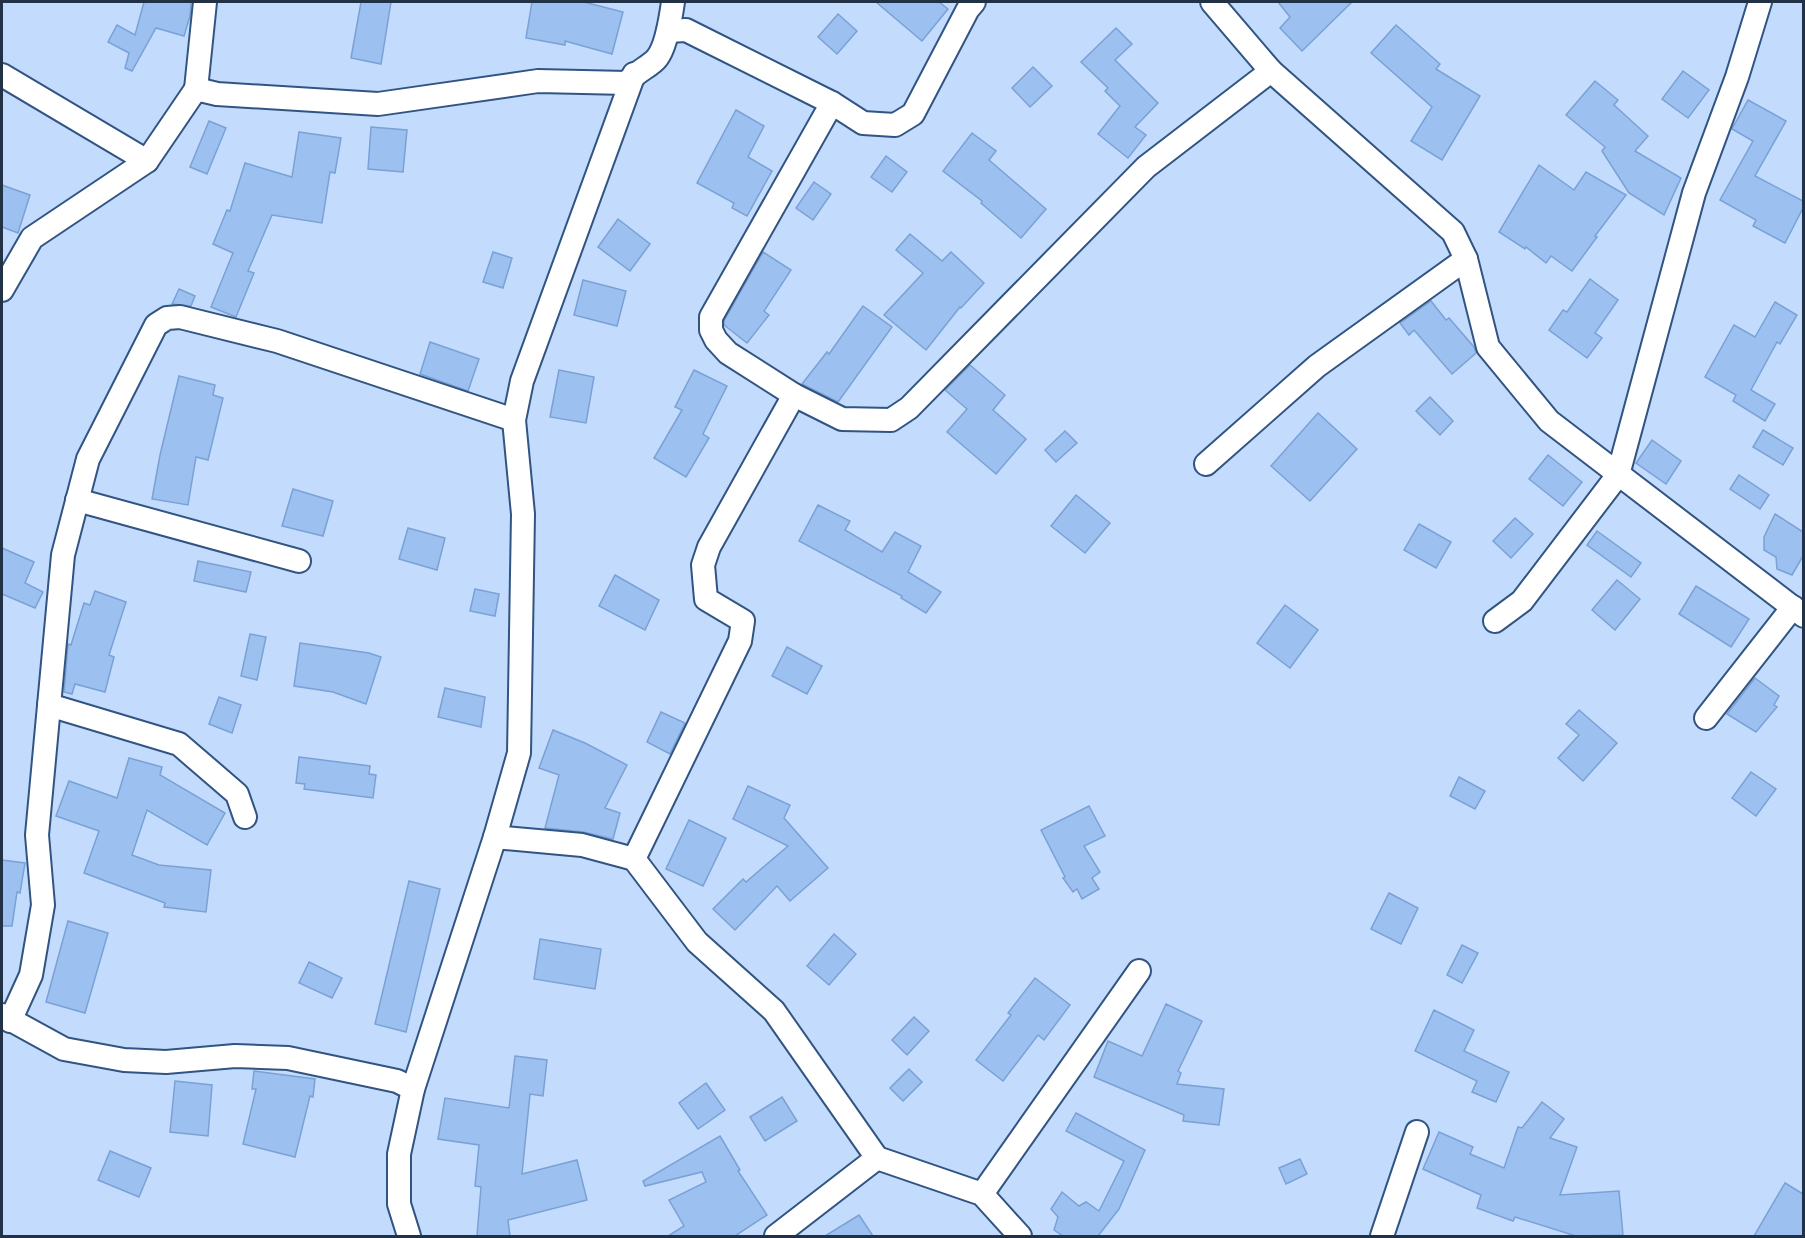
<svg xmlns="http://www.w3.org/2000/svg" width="1805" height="1238" font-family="'Roboto Condensed',sans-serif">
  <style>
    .building { fill: #9cc0f0; stroke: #7aa1d5; stroke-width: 1.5 }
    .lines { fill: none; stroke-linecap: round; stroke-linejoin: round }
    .street-casing { stroke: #315483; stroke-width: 26 }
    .street { stroke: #fff; stroke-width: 22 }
  </style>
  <rect width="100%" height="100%" fill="#c3dcfd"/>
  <!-- building -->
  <g class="building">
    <polygon points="144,2 191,2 190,16 184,36 156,28 132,71 125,68 129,53 108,42 117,25 135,35"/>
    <polygon points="361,2 391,2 381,64 351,58"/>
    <polygon points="532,2 584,2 623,12 612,54 565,41 565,45 526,38"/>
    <polygon points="876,2 939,2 948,9 922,41"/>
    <polygon points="1278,2 1352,2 1302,51 1280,28 1290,17"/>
    <polygon points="838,14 857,31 837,54 818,37"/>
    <polygon points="1396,25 1440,64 1436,69 1480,96 1442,160 1411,141 1432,107 1371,53"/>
    <polygon points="1116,28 1132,44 1115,60 1158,103 1135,127 1146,135 1128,158 1098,134 1120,106 1105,91 1108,88 1081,62"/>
    <polygon points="1033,67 1052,86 1030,107 1012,88"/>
    <polygon points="1683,71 1709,90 1688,118 1662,99"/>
    <polygon points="1595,81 1618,100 1614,105 1648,136 1635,151 1681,178 1664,215 1629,193 1602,151 1605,147 1566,115"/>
    <polygon points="1748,100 1786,121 1755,176 1803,201 1803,208 1785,243 1753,226 1756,220 1720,200 1753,141 1732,129"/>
    <polygon points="736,110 764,126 748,157 772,171 747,216 732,208 734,203 697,183"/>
    <polygon points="209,121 226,128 207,174 190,167"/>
    <polygon points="371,127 407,130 403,172 368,169"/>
    <polygon points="299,132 341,138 335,173 330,172 322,223 272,215 248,271 254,273 236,317 211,307 233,253 213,244 227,210 230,211 245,163 292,177"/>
    <polygon points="972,133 996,151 989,160 1046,209 1021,238 981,203 982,201 943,171"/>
    <polygon points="886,156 907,172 892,192 871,177"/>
    <polygon points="1539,165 1574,190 1586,172 1626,195 1595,236 1597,237 1572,271 1551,256 1546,263 1526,247 1525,249 1499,232"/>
    <polygon points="814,182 831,194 813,220 796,208"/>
    <polygon points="2,185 30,195 18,233 2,227"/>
    <polygon points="618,219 650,244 630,271 598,247"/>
    <polygon points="910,234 942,261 951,252 984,283 961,308 960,307 926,350 884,315 923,273 896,250"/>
    <polygon points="493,252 512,258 503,288 483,282"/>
    <polygon points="763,252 791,270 764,311 769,315 747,343 724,325 724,321"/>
    <polygon points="1590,279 1618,300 1595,333 1602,338 1587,358 1549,330 1563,310 1567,312"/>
    <polygon points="583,280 626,291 617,326 574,315"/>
    <polygon points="179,289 195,296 191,306 172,304"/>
    <polygon points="1431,301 1446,320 1449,318 1474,347 1476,353 1452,374 1414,330 1409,335 1400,323"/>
    <polygon points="1775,302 1797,315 1780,344 1777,342 1751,390 1775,404 1765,421 1733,401 1736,395 1705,377 1734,325 1755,337"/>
    <polygon points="863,306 892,327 838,402 802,384 827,352 829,354"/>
    <polygon points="430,342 479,359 468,391 420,374"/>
    <polygon points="970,365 1005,395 993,410 1026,439 996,474 947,432 967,409 945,390"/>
    <polygon points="559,370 594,377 586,423 550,417"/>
    <polygon points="694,370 727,386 703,434 709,438 686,477 654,458 682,410 675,407"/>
    <polygon points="179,376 215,385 213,395 223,398 208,460 196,457 188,505 152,499 160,455"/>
    <polygon points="1430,397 1453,421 1440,435 1416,411"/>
    <polygon points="1318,413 1357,449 1310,501 1271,466"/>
    <polygon points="1763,430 1793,448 1783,465 1753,447"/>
    <polygon points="1065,431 1077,443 1056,462 1045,450"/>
    <polygon points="1652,440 1681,461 1666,484 1636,463"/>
    <polygon points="1548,455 1582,482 1563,506 1529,479"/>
    <polygon points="1739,475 1769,495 1760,509 1730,489"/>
    <polygon points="293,489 333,501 323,536 282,526"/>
    <polygon points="1076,495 1110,523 1085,553 1051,526"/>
    <polygon points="818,505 850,521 845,530 882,552 895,532 921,546 908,572 941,592 926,613 901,598 902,596 799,541"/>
    <polygon points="1775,514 1803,532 1803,556 1792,575 1777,569 1776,557 1764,550 1764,537"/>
    <polygon points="1515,518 1533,534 1511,558 1493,541"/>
    <polygon points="1419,524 1451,542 1436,568 1404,550"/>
    <polygon points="408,528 445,538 437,570 399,559"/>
    <polygon points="1597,531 1641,563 1631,577 1587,545"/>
    <polygon points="2,548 34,562 25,583 43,592 35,608 2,594"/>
    <polygon points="198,561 251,572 246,592 194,581"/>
    <polygon points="615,575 659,600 645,630 599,606"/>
    <polygon points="1617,580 1640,599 1615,630 1592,610"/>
    <polygon points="1696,586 1749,619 1731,647 1679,614"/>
    <polygon points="475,589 499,594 495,616 470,611"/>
    <polygon points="95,591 126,602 109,655 114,657 105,692 75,684 72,694 64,692 68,644 71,645 84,603 90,605"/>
    <polygon points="1285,605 1318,630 1290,668 1257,643"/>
    <polygon points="250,634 266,637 257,680 241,676"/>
    <polygon points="300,643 369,653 381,657 366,704 333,692 294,686"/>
    <polygon points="787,647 822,666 807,694 772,676"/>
    <polygon points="1755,678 1779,696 1774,705 1777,707 1756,732 1727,714"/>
    <polygon points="445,688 485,697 481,727 438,717"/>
    <polygon points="219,697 241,705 232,733 209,724"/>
    <polygon points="1579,710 1617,743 1583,781 1558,758 1579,735 1566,724"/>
    <polygon points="661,712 685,723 670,754 647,742"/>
    <polygon points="553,730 585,743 627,765 605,808 620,813 613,839 583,832 545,828 559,775 539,768"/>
    <polygon points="299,757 370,766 369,774 376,775 373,798 304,789 305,784 296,783"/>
    <polygon points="129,758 162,767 160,775 225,813 207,845 147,810 132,855 159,865 211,870 206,912 164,907 165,903 84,873 99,831 56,816 69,781 117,798"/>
    <polygon points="1751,772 1776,789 1756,816 1732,798"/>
    <polygon points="1459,777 1485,791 1475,809 1450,796"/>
    <polygon points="748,786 790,805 784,818 828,868 790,901 777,886 735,930 713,909 743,879 746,882 788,846 733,819"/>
    <polygon points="1089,806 1105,836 1084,846 1100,872 1092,878 1099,889 1082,899 1077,889 1073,892 1063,878 1065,877 1041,830"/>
    <polygon points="689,820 726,838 703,886 666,869"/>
    <polygon points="2,860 25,863 20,893 17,892 12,926 2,926"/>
    <polygon points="409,881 440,889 406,1032 375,1024"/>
    <polygon points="1389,893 1418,908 1401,944 1371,929"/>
    <polygon points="68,921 108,933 85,1013 46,1002"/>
    <polygon points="834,934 856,954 829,985 807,966"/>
    <polygon points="540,939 601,949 595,989 534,979"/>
    <polygon points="1462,945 1478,953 1462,983 1447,975"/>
    <polygon points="309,962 342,978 332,998 299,983"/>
    <polygon points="1035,978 1070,1005 1044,1040 1038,1035 1003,1081 976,1060 1011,1015 1008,1013"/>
    <polygon points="1166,1004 1202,1021 1178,1071 1181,1073 1177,1084 1224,1089 1219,1125 1183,1121 1184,1115 1094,1077 1108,1041 1142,1056"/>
    <polygon points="1434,1010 1474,1030 1464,1051 1509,1072 1496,1102 1472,1092 1477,1081 1415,1051"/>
    <polygon points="914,1017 929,1031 907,1055 892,1040"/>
    <polygon points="515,1056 547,1060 543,1096 530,1094 522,1174 577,1160 587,1200 508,1220 510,1236 477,1236 481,1187 475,1186 479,1145 438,1139 445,1098 509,1108"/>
    <polygon points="909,1069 922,1082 903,1101 890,1088"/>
    <polygon points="254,1071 315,1079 313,1097 310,1096 295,1157 243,1144 256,1089 252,1089"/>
    <polygon points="175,1081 212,1085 208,1136 170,1132"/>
    <polygon points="706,1083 725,1110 698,1129 679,1103"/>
    <polygon points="782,1097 797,1121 765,1141 750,1117"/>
    <polygon points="1542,1102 1564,1119 1550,1138 1577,1147 1560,1195 1619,1191 1623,1235 1576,1236 1515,1217 1513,1221 1477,1208 1481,1195 1423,1169 1439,1132 1473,1147 1470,1154 1504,1168 1518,1127 1522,1128"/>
    <polygon points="1076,1113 1145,1150 1119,1209 1098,1236 1063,1236 1054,1230 1058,1217 1051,1209 1062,1192 1079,1206 1086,1202 1099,1211 1124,1161 1066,1131"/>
    <polygon points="720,1136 740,1170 738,1171 767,1215 735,1236 668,1236 684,1226 669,1200 706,1182 702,1172 645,1186 643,1181"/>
    <polygon points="110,1151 151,1168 139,1197 98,1180"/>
    <polygon points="1300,1159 1307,1174 1286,1184 1279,1168"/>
    <polygon points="1785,1183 1803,1194 1803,1236 1754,1236"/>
    <polygon points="859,1215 873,1236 825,1236"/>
  </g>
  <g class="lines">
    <defs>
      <g id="street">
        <polyline points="1212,2 1271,71 1453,232 1466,259 1488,347 1549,421 1804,616"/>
        <polyline points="668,31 686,30 832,103 863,123 895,125 913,114 968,9 974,2"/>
        <polyline points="2,75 147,161"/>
        <polyline points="196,89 205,2"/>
        <polyline points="832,103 711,317 711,330 716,340 728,353 794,395 842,419 891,420 909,408 1146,167 1271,71"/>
        <path d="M2,290L32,238L147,161L196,89L217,94L378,104L538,81L627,83C636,71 650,67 657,58C666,47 671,16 673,2"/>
        <polyline points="1206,464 1317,366 1466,259"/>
        <polyline points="77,500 299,561"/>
        <polyline points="1495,621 1522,601 1618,475 1694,193 1737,77 1760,2"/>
        <polyline points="49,705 179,744 237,794 245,817"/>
        <polyline points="1706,718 1793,607"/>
        <polyline points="495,837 582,845 634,859 697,942 774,1011 877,1158 982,1194 1020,1236"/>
        <polyline points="634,859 740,641 743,621 706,599 703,565 709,547 794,395"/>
        <polyline points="2,1015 64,1049 124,1060 166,1062 235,1056 288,1058 397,1081 413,1089 399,1154 399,1204 409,1236"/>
        <polyline points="10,1021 31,975 43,905 37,835 63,555 88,459 156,325 167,318 180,317 277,341 514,420"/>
        <polyline points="413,1089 495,837 519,753 523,514 514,420 522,381 634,74"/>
        <polyline points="982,1194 1139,971"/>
        <polyline points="776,1236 877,1158"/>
        <polyline points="1382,1236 1417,1132"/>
      </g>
    </defs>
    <!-- street casing -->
    <use href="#street" class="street-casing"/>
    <!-- street -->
    <use href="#street" class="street"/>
  </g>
  <!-- border -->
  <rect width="1805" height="1238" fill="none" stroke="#213146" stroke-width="6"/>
</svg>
